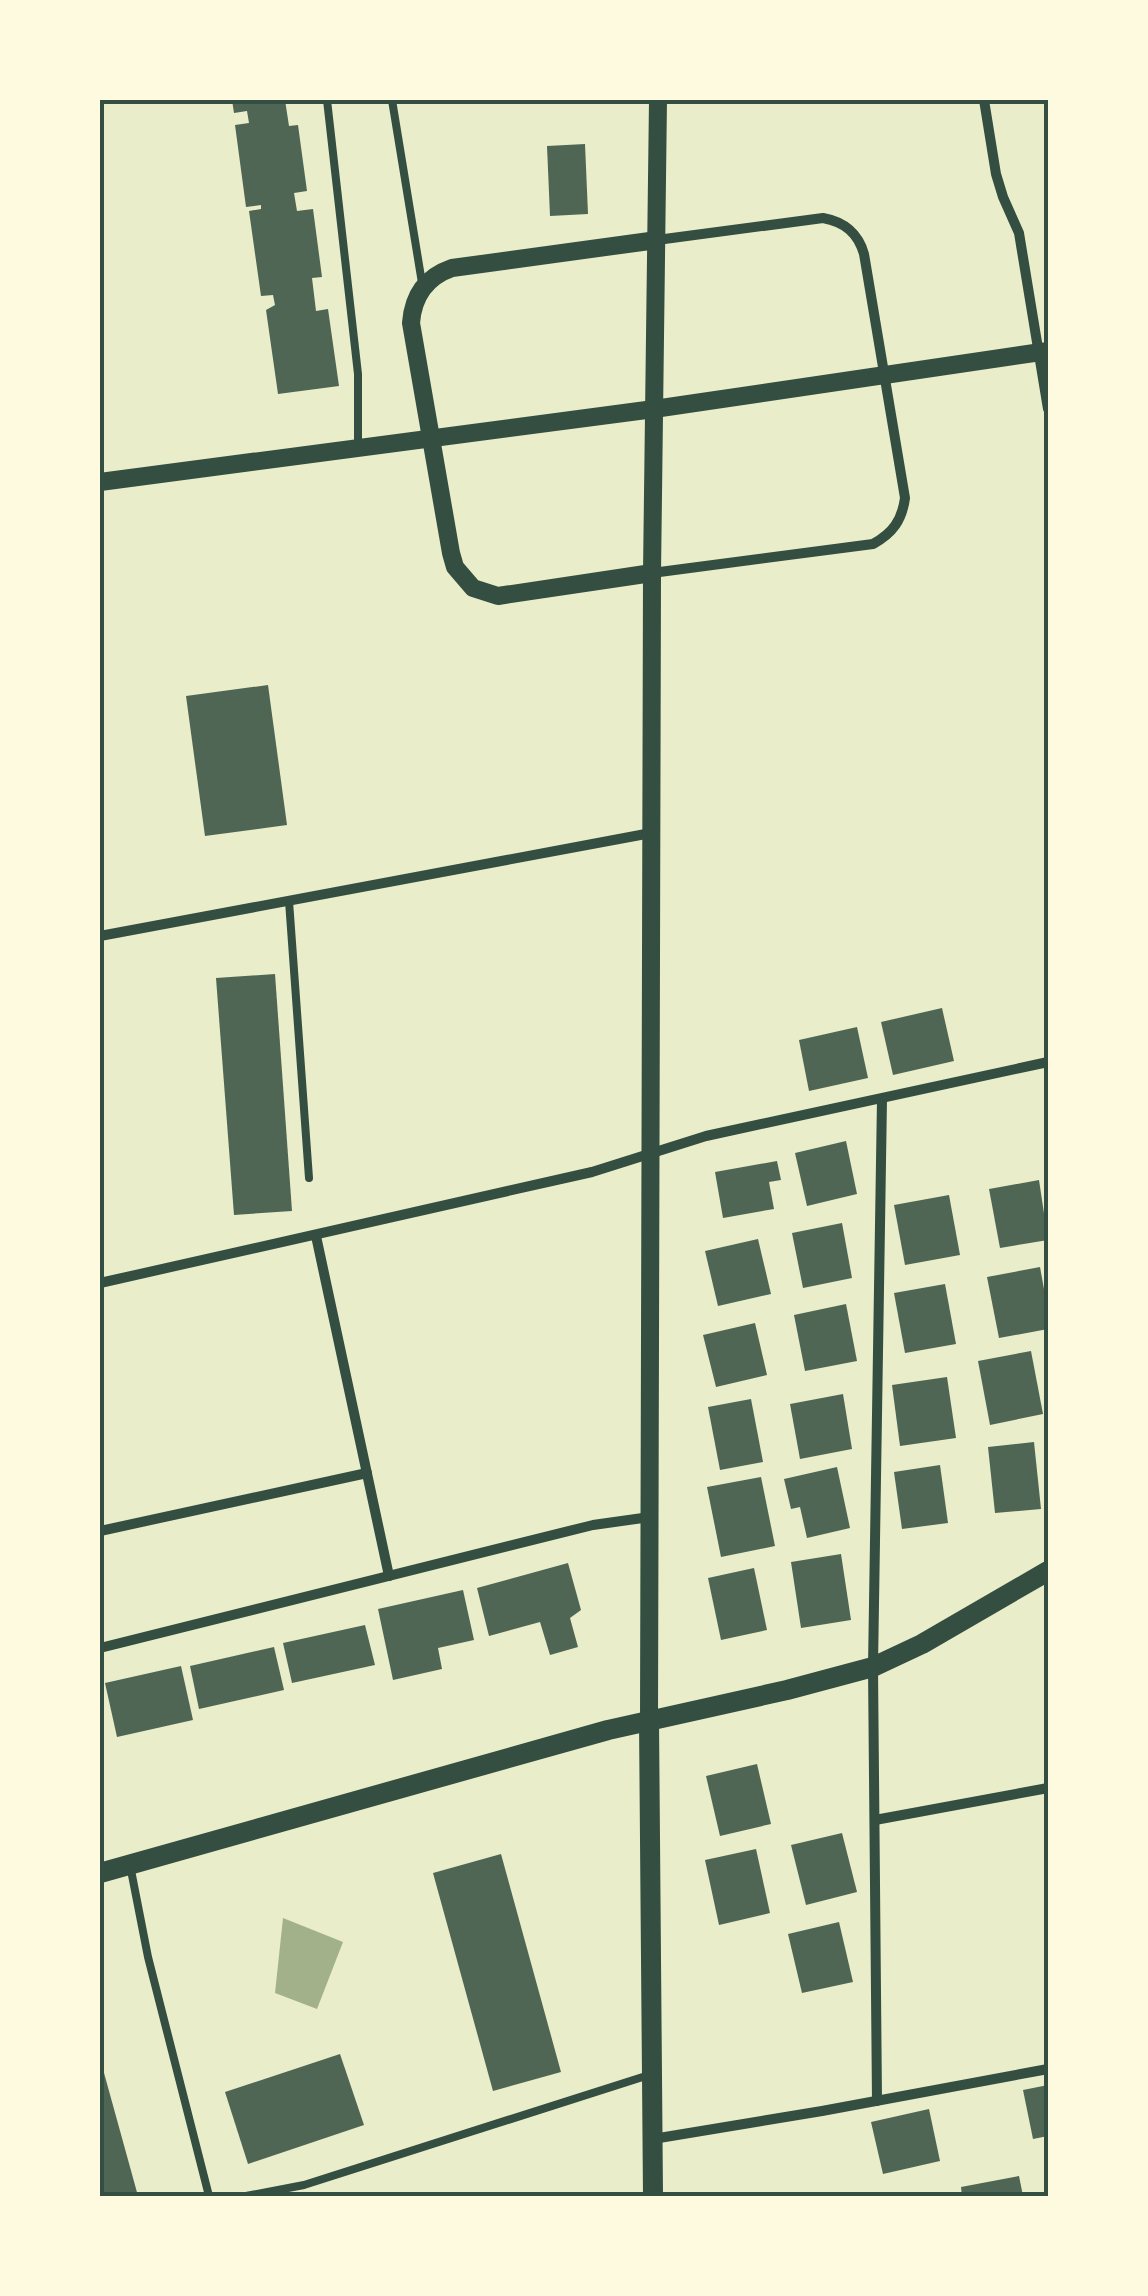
<svg xmlns="http://www.w3.org/2000/svg" width="1148" height="2296" font-family="'PT Sans',sans-serif">
  <style>
    .water { fill: #a3b18a }
    .building { fill: #4f6655 }
    .lines { fill: none; stroke-linecap: round; stroke-linejoin: round }
    .service { stroke: #344e41; stroke-width: 8 }
    .minor { stroke: #344e41; stroke-width: 10 }
    .tertiary { stroke: #344e41; stroke-width: 18 }
    .secondary { stroke: #344e41; stroke-width: 20 }
    .neatline { fill: none; stroke: #344e41; stroke-width: 4 }
  </style>
  <rect width="100%" height="100%" fill="#e9edc9"/>
  <!-- water -->
  <polygon class="water" points="283,1918 343,1942 317,2009 275,1993"/>
  <!-- building -->
  <g class="building">
    <polygon points="232,100 285,100 289,126 298,125 307,191 294,193 297,211 313,209 322,277 312,278 316,311 328,309 339,386 278,394 266,310 275,305 273,295 261,296 249,211 261,209 261,205 246,207 235,125 249,123 247,111 234,113"/>
    <polygon points="585,144 588,214 550,216 547,146"/>
    <polygon points="268,685 287,825 205,836 186,696"/>
    <polygon points="275,974 292,1211 234,1215 216,978"/>
    <polygon points="942,1008 954,1061 893,1075 881,1022"/>
    <polygon points="857,1027 868,1078 809,1091 799,1040"/>
    <polygon points="846,1141 857,1194 807,1206 795,1153"/>
    <polygon points="777,1161 781,1180 769,1182 774,1209 723,1218 715,1172"/>
    <polygon points="1039,1180 1048,1240 1000,1248 989,1189"/>
    <polygon points="949,1195 960,1255 905,1265 894,1205"/>
    <polygon points="842,1223 852,1278 803,1288 792,1233"/>
    <polygon points="758,1239 771,1294 718,1306 705,1251"/>
    <polygon points="1040,1267 1048,1311 1048,1329 999,1338 987,1277"/>
    <polygon points="945,1284 956,1344 905,1353 894,1293"/>
    <polygon points="846,1304 857,1361 805,1371 794,1315"/>
    <polygon points="755,1323 767,1375 716,1387 703,1335"/>
    <polygon points="1031,1351 1043,1414 990,1425 978,1361"/>
    <polygon points="947,1377 956,1438 900,1446 892,1385"/>
    <polygon points="843,1394 852,1449 800,1459 790,1404"/>
    <polygon points="751,1399 763,1462 720,1470 708,1407"/>
    <polygon points="1034,1442 1041,1509 995,1513 988,1447"/>
    <polygon points="940,1465 948,1523 902,1529 894,1472"/>
    <polygon points="837,1467 850,1528 807,1538 800,1507 791,1509 784,1479"/>
    <polygon points="761,1477 775,1546 721,1557 707,1487"/>
    <polygon points="841,1554 851,1620 801,1628 791,1562"/>
    <polygon points="568,1563 581,1610 570,1618 578,1647 550,1655 540,1622 489,1636 477,1588"/>
    <polygon points="754,1568 767,1630 721,1640 708,1578"/>
    <polygon points="463,1590 474,1640 438,1648 442,1669 393,1680 378,1609"/>
    <polygon points="365,1625 375,1665 292,1683 283,1643"/>
    <polygon points="274,1647 284,1690 199,1709 190,1666"/>
    <polygon points="181,1666 193,1720 117,1737 105,1683"/>
    <polygon points="757,1764 771,1824 720,1836 706,1776"/>
    <polygon points="842,1833 857,1892 806,1905 791,1845"/>
    <polygon points="756,1849 770,1913 719,1925 705,1860"/>
    <polygon points="501,1854 561,2072 493,2091 433,1873"/>
    <polygon points="839,1922 853,1982 802,1993 788,1934"/>
    <polygon points="340,2054 364,2125 248,2164 225,2092"/>
    <polygon points="100,2062 101,2062 138,2196 100,2196"/>
    <polygon points="1048,2085 1048,2136 1033,2139 1023,2090"/>
    <polygon points="929,2109 940,2161 883,2174 871,2122"/>
    <polygon points="1019,2176 1023,2196 962,2196 961,2187"/>
  </g>
  <g class="lines">
    <!-- service -->
    <g class="service">
      <polyline points="327,100 358,374 358,448"/>
      <polyline points="392,100 422,283"/>
      <polyline points="289,901 309,1178"/>
      <polyline points="130,1865 148,1957 209,2196"/>
      <polyline points="246,2196 304,2185 649,2075"/>
    </g>
    <!-- minor -->
    <g class="minor">
      <polyline points="984,100 996,174 1003,197 1019,233 1048,409"/>
      <path d="M652,573L873,544C893,533 902,520 905,498L864,254C858,233 845,222 823,218L657,240"/>
      <polyline points="100,936 651,833"/>
      <polyline points="316,1236 389,1576"/>
      <polyline points="100,1283 592,1172 706,1136 1048,1062"/>
      <polyline points="100,1531 367,1473"/>
      <polyline points="100,1648 593,1525 650,1517"/>
      <polyline points="875,1820 1048,1788"/>
      <polyline points="877,2101 873,1667 882,1099"/>
      <polyline points="653,2139 822,2111 1048,2069"/>
    </g>
    <!-- tertiary -->
    <g class="tertiary">
      <polyline points="100,482 654,409 1048,351"/>
      <path d="M652,573L498,596L473,588L455,567L451,553L411,323C413,296 426,277 452,268L657,240"/>
      <polyline points="649,1720 652,573 658,100"/>
    </g>
    <!-- secondary -->
    <g class="secondary">
      <polyline points="649,1720 653,2196"/>
      <polyline points="100,1873 608,1730 787,1690 873,1667 922,1644 1048,1571"/>
    </g>
  </g>
  <!-- border -->
  <rect width="1148" height="2296" fill="none" stroke="#fefae0" stroke-width="205"/>
  <rect x="102" y="102" width="944" height="2092" class="neatline"/>
</svg>
